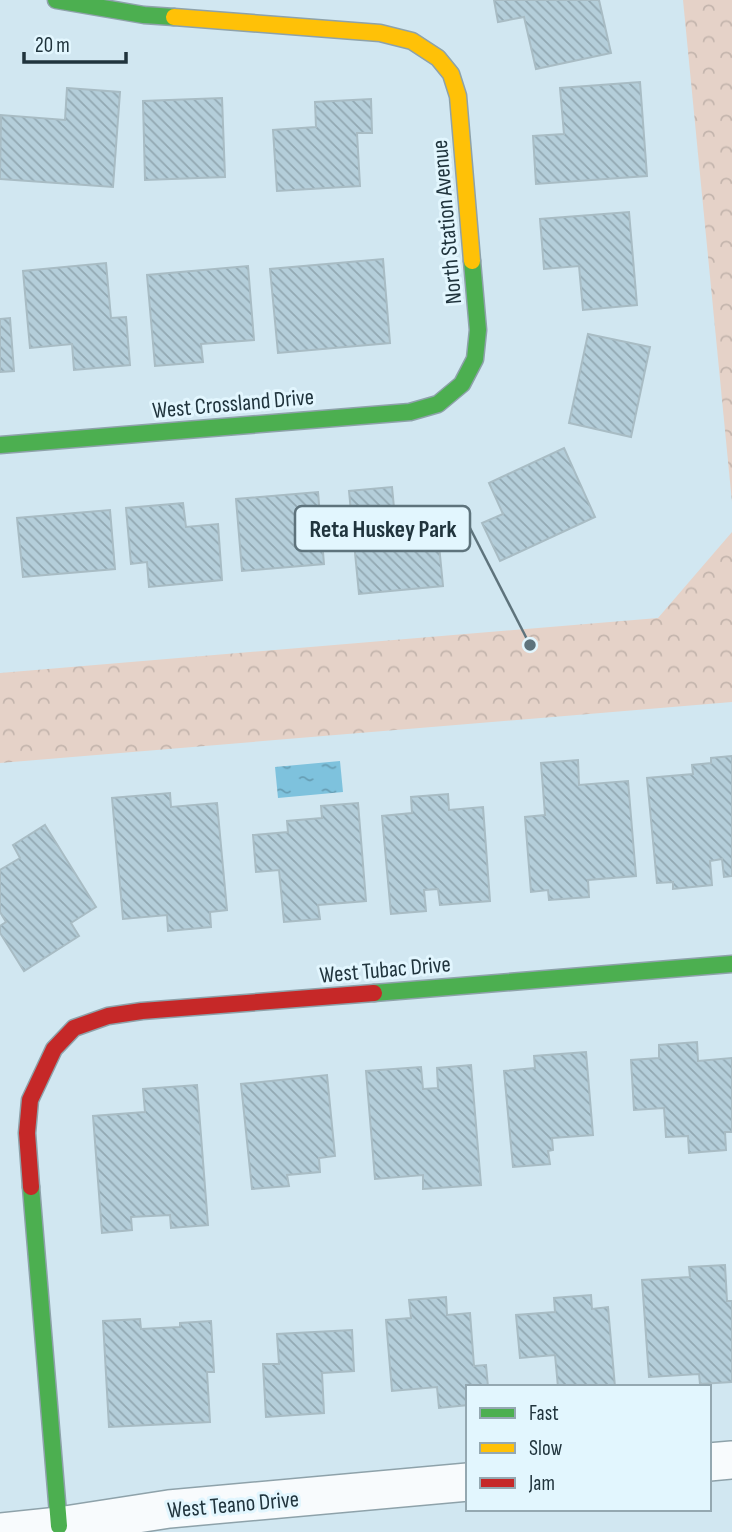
<svg xmlns="http://www.w3.org/2000/svg" width="732" height="1532" font-family="'Sofia Sans Condensed',sans-serif">
  <style>
    .park { fill: url(#park-crowns) }
    .water { fill: url(#water-ripples) }
    .building { fill: url(#building-back-hatch); stroke: #a8bcc4; stroke-width: 2 }
    .lines { fill: none; stroke-linecap: round; stroke-linejoin: round }
    .street-casing { stroke: #8ea2aa; stroke-width: 40 }
    .fast-casing { stroke: #8ea2aa; stroke-width: 19 }
    .slow-casing { stroke: #8ea2aa; stroke-width: 19 }
    .jam-casing { stroke: #8ea2aa; stroke-width: 19 }
    .street { stroke: #f8fbfd; stroke-width: 37 }
    .fast { stroke: #4caf50; stroke-width: 16 }
    .slow { stroke: #ffc107; stroke-width: 16 }
    .jam { stroke: #c62828; stroke-width: 16 }
    .labels { text-anchor: middle; stroke-width: 6; stroke-linejoin: round; paint-order: stroke }
    .street-label { font-size: 23px; fill: #20343d; stroke: #e2f6fe }
    .leader { fill: none; stroke: #5e737c; stroke-width: 2.5 }
    .callout-dot { fill: #5e737c; stroke: #e2f6fe; stroke-width: 2.5 }
    .callout { fill: #e2f6fe; stroke: #5e737c; stroke-width: 2.5 }
    .callout-label { font-size: 24px; text-anchor: middle; font-weight: bold; fill: #20343d }
  </style>
  <defs>
    <pattern id="park-crowns" width="20" height="18" patternUnits="userSpaceOnUse" patternTransform="scale(1.75)"><rect width="20" height="18" fill="#e5d2c8"/><path d="M2 6a3 3 0 1 1 6 0M12 15a3 3 0 1 1 6 0" fill="none" stroke="#c4b5ad"/></pattern>
    <pattern id="water-ripples" width="26" height="14" patternUnits="userSpaceOnUse" patternTransform="scale(1.75)"><rect width="26" height="14" fill="#7ec2dd"/><path d="M2 4q2-2 4 0t4 0M15 11q2-2 4 0t4 0" fill="none" stroke="#679eb4"/></pattern>
    <pattern id="building-back-hatch" width="6" height="6" patternUnits="userSpaceOnUse" patternTransform="scale(1.75)"><rect width="6" height="6" fill="#b4ceda"/><path d="M-1 5l2 2M0 0l6 6M5-1l2 2" fill="none" stroke="#92a8b2"/></pattern>
  </defs>
  <rect width="100%" height="100%" fill="#d1e7f1"/>
  <!-- park -->
  <g class="park">
    <polygon points="683,0 732,0 732,502"/>
    <polygon points="732,532 732,702 0,763 0,673 658,618"/>
  </g>
  <!-- water -->
  <polygon class="water" points="340,761 343,792 278,798 275,767"/>
  <!-- building -->
  <g class="building">
    <polygon points="494,0 599,0 611,53 536,69 524,17 498,22"/>
    <polygon points="640,82 647,176 536,184 533,136 564,134 560,88"/>
    <polygon points="67,88 120,92 113,187 0,179 1,115 65,120"/>
    <polygon points="222,98 225,177 145,180 143,101"/>
    <polygon points="371,99 372,133 357,133 360,186 277,191 273,130 316,127 315,102"/>
    <polygon points="629,212 637,305 583,310 579,266 544,269 540,219"/>
    <polygon points="383,259 390,343 278,353 270,269"/>
    <polygon points="106,263 111,318 126,317 130,365 74,370 72,344 30,348 23,271"/>
    <polygon points="248,266 254,340 201,344 203,362 155,366 147,275"/>
    <polygon points="10,318 14,371 0,372 0,319"/>
    <polygon points="588,334 650,347 631,437 569,423"/>
    <polygon points="564,448 595,517 500,561 482,523 503,514 489,483"/>
    <polygon points="392,487 395,518 436,514 443,586 359,594 349,491"/>
    <polygon points="318,492 324,564 242,571 236,499"/>
    <polygon points="183,503 186,527 218,524 222,580 149,587 147,562 131,564 126,508"/>
    <polygon points="110,510 115,569 23,577 17,518"/>
    <polygon points="732,756 732,876 724,877 722,859 710,861 712,885 673,889 673,882 657,883 647,778 693,774 692,765 711,763 711,758"/>
    <polygon points="578,760 579,785 628,781 636,876 588,880 589,897 549,900 548,890 531,892 525,817 545,815 541,763"/>
    <polygon points="170,793 171,807 217,803 227,910 210,912 211,927 168,931 167,915 123,919 112,798"/>
    <polygon points="448,794 449,810 483,807 490,901 440,905 438,889 424,890 426,911 391,914 382,816 412,813 411,797"/>
    <polygon points="358,803 366,901 318,905 320,919 284,922 279,870 256,872 253,835 288,832 287,821 322,818 321,806"/>
    <polygon points="45,825 96,907 71,923 79,936 24,971 0,933 0,926 6,922 0,912 0,870 20,858 13,845"/>
    <polygon points="697,1042 698,1061 732,1058 732,1132 725,1132 726,1150 689,1153 688,1136 666,1137 664,1108 634,1110 631,1060 659,1058 659,1045"/>
    <polygon points="586,1052 593,1135 552,1138 553,1150 548,1151 550,1164 513,1167 504,1071 535,1068 534,1056"/>
    <polygon points="471,1065 481,1185 423,1189 423,1175 375,1179 366,1071 421,1067 423,1089 438,1088 437,1068"/>
    <polygon points="327,1075 335,1156 319,1158 320,1172 287,1175 289,1186 252,1189 241,1084"/>
    <polygon points="197,1085 208,1225 171,1228 170,1215 131,1217 132,1230 102,1233 93,1116 145,1112 143,1089"/>
    <polygon points="725,1265 727,1301 732,1301 732,1382 700,1384 699,1374 649,1377 642,1280 690,1277 689,1267"/>
    <polygon points="591,1295 592,1309 608,1307 615,1387 558,1387 555,1355 520,1358 516,1315 555,1312 554,1298"/>
    <polygon points="446,1297 447,1315 470,1313 474,1366 486,1365 488,1387 468,1387 468,1405 439,1408 437,1387 392,1391 386,1320 411,1318 409,1300"/>
    <polygon points="140,1319 141,1329 180,1327 180,1323 211,1321 214,1372 207,1372 210,1422 109,1427 103,1321"/>
    <polygon points="352,1330 354,1371 322,1373 324,1413 266,1417 263,1364 279,1364 277,1334"/>
  </g>
  <g class="lines">
    <defs>
      <g id="street">
        <polyline points="709,1462 732,1460"/>
        <polyline points="0,1532 59,1526 169,1509 468,1482"/>
      </g>
      <g id="fast">
        <polyline points="56,0 144,15 174,17"/>
        <polyline points="0,445 410,412 438,404 462,384 475,359 478,330 472,261"/>
        <polyline points="374,993 732,964"/>
        <polyline points="31,1187 59,1526"/>
      </g>
      <polyline id="slow" points="174,17 380,33 412,41 438,58 451,74 458,96 472,261"/>
      <polyline id="jam" points="31,1187 27,1133 30,1100 54,1049 74,1028 108,1016 142,1011 374,993"/>
    </defs>
    <!-- street casing -->
    <use href="#street" class="street-casing"/>
    <!-- fast casing -->
    <use href="#fast" class="fast-casing"/>
    <!-- slow casing -->
    <use href="#slow" class="slow-casing"/>
    <!-- jam casing -->
    <use href="#jam" class="jam-casing"/>
    <!-- street -->
    <use href="#street" class="street"/>
    <!-- fast -->
    <use href="#fast" class="fast"/>
    <!-- slow -->
    <use href="#slow" class="slow"/>
    <!-- jam -->
    <use href="#jam" class="jam"/>
  </g>
  <g class="labels">
    <!-- street labels -->
    <g class="street-label">
      <text transform="translate(446 222) rotate(-95)" y="8">North Station Avenue</text>
      <text transform="translate(233 403) rotate(-5)" y="8">West Crossland Drive</text>
      <text transform="translate(385 969) rotate(-5)" y="8">West Tubac Drive</text>
      <text transform="translate(233 1504) rotate(-5)" y="8">West Teano Drive</text>
    </g>
  </g>
  <!-- callouts -->
  <path class="leader" d="M530 645L470 528"/>
  <circle class="callout-dot" cx="530" cy="645" r="7"/>
  <rect class="callout" x="295" y="506" width="175" height="45" rx="7"/>
  <g class="callout-label">
    <text x="383" y="537">Reta Huskey Park</text>
  </g>
  <!-- legend -->
  <rect x="466" y="1385" width="245" height="126" fill="#e2f6fe" stroke="#94a8b1" stroke-width="2"/>
  <rect x="480" y="1408" width="35" height="10" fill="#4caf50" stroke="#94a8b1" stroke-width="2"/>
  <text x="529" y="1420" font-size="21" fill="#20343d">Fast</text>
  <rect x="480" y="1443" width="35" height="10" fill="#ffc107" stroke="#94a8b1" stroke-width="2"/>
  <text x="529" y="1455" font-size="21" fill="#20343d">Slow</text>
  <rect x="480" y="1478" width="35" height="10" fill="#c62828" stroke="#94a8b1" stroke-width="2"/>
  <text x="529" y="1490" font-size="21" fill="#20343d">Jam</text>
  <!-- scale -->
  <path d="M24 52v10h102v-10" fill="none" stroke="#20343d" stroke-width="3.5"/>
  <text x="35" y="52" font-size="21" fill="#20343d" stroke="#e2f6fe" stroke-width="5" paint-order="stroke">20 m</text>
</svg>
